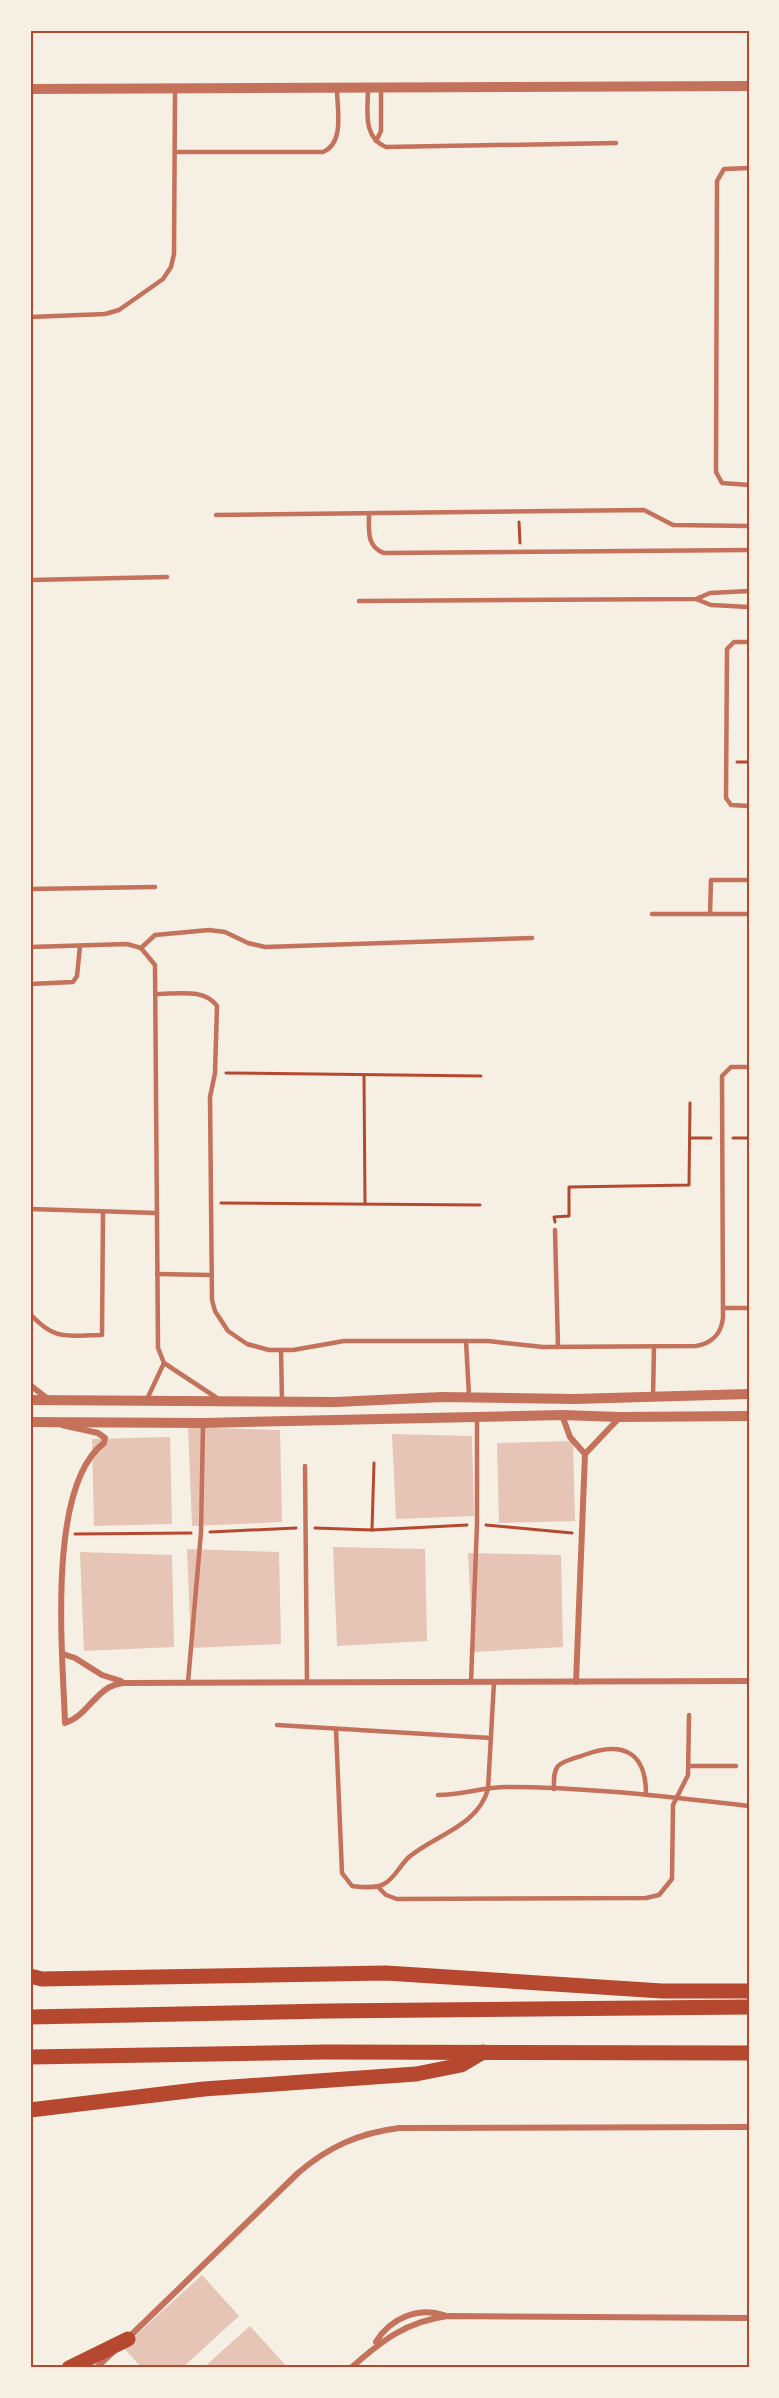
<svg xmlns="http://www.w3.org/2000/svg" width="779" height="2398" font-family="Mulish,sans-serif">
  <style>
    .building { fill: #e6c5b7 }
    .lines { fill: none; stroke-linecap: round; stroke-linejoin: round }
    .path { stroke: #b5482f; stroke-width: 3 }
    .service { stroke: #c5725c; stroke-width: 4.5 }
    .minor { stroke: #c5725c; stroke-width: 6 }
    .tertiary { stroke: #c5725c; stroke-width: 10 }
    .trunk { stroke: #b5482f; stroke-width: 15 }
    .neatline { fill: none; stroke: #b5482f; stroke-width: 2 }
  </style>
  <rect width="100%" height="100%" fill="#f6efe4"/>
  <!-- building -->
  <g class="building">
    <polygon points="188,1427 280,1430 282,1522 192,1526"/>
    <polygon points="392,1434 472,1436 474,1516 396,1519"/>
    <polygon points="170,1437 172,1524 94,1526 92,1439"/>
    <polygon points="573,1441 575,1521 499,1523 497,1443"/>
    <polygon points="333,1547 425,1549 427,1641 337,1646"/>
    <polygon points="187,1549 279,1552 281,1644 191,1648"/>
    <polygon points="80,1552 172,1555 174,1647 84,1651"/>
    <polygon points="468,1553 561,1555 563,1647 473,1652"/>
    <polygon points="202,2275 239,2316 182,2368 142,2368 123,2347"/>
    <polygon points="250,2326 288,2368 203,2368"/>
  </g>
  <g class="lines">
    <!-- path -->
    <g class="path">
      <polyline points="519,522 520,543"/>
      <polyline points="737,762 749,762"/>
      <polyline points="226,1073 481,1076"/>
      <polyline points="364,1075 365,1204"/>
      <polyline points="690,1138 711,1138"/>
      <polyline points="733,1138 749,1138"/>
      <polyline points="221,1203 480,1205"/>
      <polyline points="555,1222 554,1217 569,1216 569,1187 689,1185 690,1103"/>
      <polyline points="486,1525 572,1533"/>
      <polyline points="315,1528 372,1530 467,1525"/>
      <polyline points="372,1530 374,1463"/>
      <polyline points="210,1532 296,1528"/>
      <polyline points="75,1534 191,1533"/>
    </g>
    <!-- service -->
    <g class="service">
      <path d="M368,88C368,110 362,137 386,147L616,143"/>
      <polyline points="376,141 381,131 381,89"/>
      <path d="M176,152H323C345,143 337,109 337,89"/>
      <polyline points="749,168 724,169 717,181 716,472 722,483 749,485"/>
      <polyline points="30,317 105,314 119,310 163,279 171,267 174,254 175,91"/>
      <path d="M369,513C369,529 366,547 384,553L749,550"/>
      <polyline points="216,515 644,510 673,525 749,526"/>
      <polyline points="30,580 167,577"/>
      <polyline points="696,599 711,605 749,607"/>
      <polyline points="359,601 696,599 710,593 749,591"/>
      <polyline points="749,642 734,642 727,649 726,798 731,805 749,806"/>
      <polyline points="30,889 155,887"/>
      <polyline points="652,914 749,914"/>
      <polyline points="710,914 711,880 749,880"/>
      <polyline points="30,947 127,944 141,948 155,965 158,1348 164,1363 217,1398"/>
      <polyline points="141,948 155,935 209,930 225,932 248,943 265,947 532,938"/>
      <polyline points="30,984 73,982 77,976 80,946"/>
      <path d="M157,994C177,994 205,988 217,1006L215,1073L210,1097L212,1300L215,1311L228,1331L247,1344L269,1350H293L344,1341H488L543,1347L696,1346C713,1343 721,1334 723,1318L722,1076L731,1067H749"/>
      <polyline points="30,1209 157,1213"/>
      <polyline points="555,1230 558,1347"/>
      <polyline points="157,1274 210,1275"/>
      <polyline points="723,1308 749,1308"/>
      <path d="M30,1314C56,1342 67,1335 102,1335L103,1212"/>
      <polyline points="466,1341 469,1396"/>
      <polyline points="281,1350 282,1401"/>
      <polyline points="653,1398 654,1346"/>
      <polyline points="147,1399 164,1363"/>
      <polyline points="305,1466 307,1681"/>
      <polyline points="188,1682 201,1532 203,1425"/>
      <polyline points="471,1682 477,1524 477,1418"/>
      <polyline points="277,1725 491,1738"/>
      <path d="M336,1730L342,1873L352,1886C361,1887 375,1889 384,1884C395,1878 400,1865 409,1857C435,1835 478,1826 488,1789L494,1682"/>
      <polyline points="689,1766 736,1766"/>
      <path d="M554,1789C554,1781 553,1772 558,1766C564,1760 576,1758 584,1755C622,1741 646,1751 646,1794"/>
      <path d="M438,1795C462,1795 483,1787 506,1787C588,1787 668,1797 749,1806"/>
      <polyline points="378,1887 386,1895 397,1899 646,1898 659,1895 672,1879 673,1805 688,1775 689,1715"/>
    </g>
    <!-- minor -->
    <g class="minor">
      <polyline points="30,1385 48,1399"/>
      <polyline points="562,1415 570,1437 585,1454"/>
      <path d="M62,1425L98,1433L105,1438L104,1443C46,1487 63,1656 65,1723C90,1715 96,1685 124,1683L749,1681"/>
      <polyline points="63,1654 75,1658 102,1675 121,1681"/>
      <polyline points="576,1682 585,1454 620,1417"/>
      <path d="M127,2339L298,2173C328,2147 359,2133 399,2128L749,2127"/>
      <path d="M376,2342C390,2318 418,2307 444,2315"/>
      <polyline points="96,2368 113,2352"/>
      <path d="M351,2368C381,2341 407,2321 448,2316L749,2318"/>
    </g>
    <!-- tertiary -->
    <g class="tertiary">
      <polyline points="30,89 749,86"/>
      <polyline points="30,1400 336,1402 442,1397 574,1399 749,1394"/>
      <polyline points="30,1422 203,1423 562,1415 620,1417 749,1416"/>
    </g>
    <!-- trunk -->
    <g class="trunk">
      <polyline points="30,1976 42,1979 386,1973 662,1991 749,1991"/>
      <polyline points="30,2017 328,2011 749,2007"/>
      <polyline points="30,2057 326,2052 749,2053"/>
      <polyline points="30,2110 204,2089 416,2074 461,2065 483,2052"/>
      <polyline points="69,2368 128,2339"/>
    </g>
  </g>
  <!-- border -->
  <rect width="779" height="2398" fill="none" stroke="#f6efe4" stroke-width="63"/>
  <rect x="32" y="32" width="716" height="2334" class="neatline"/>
</svg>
